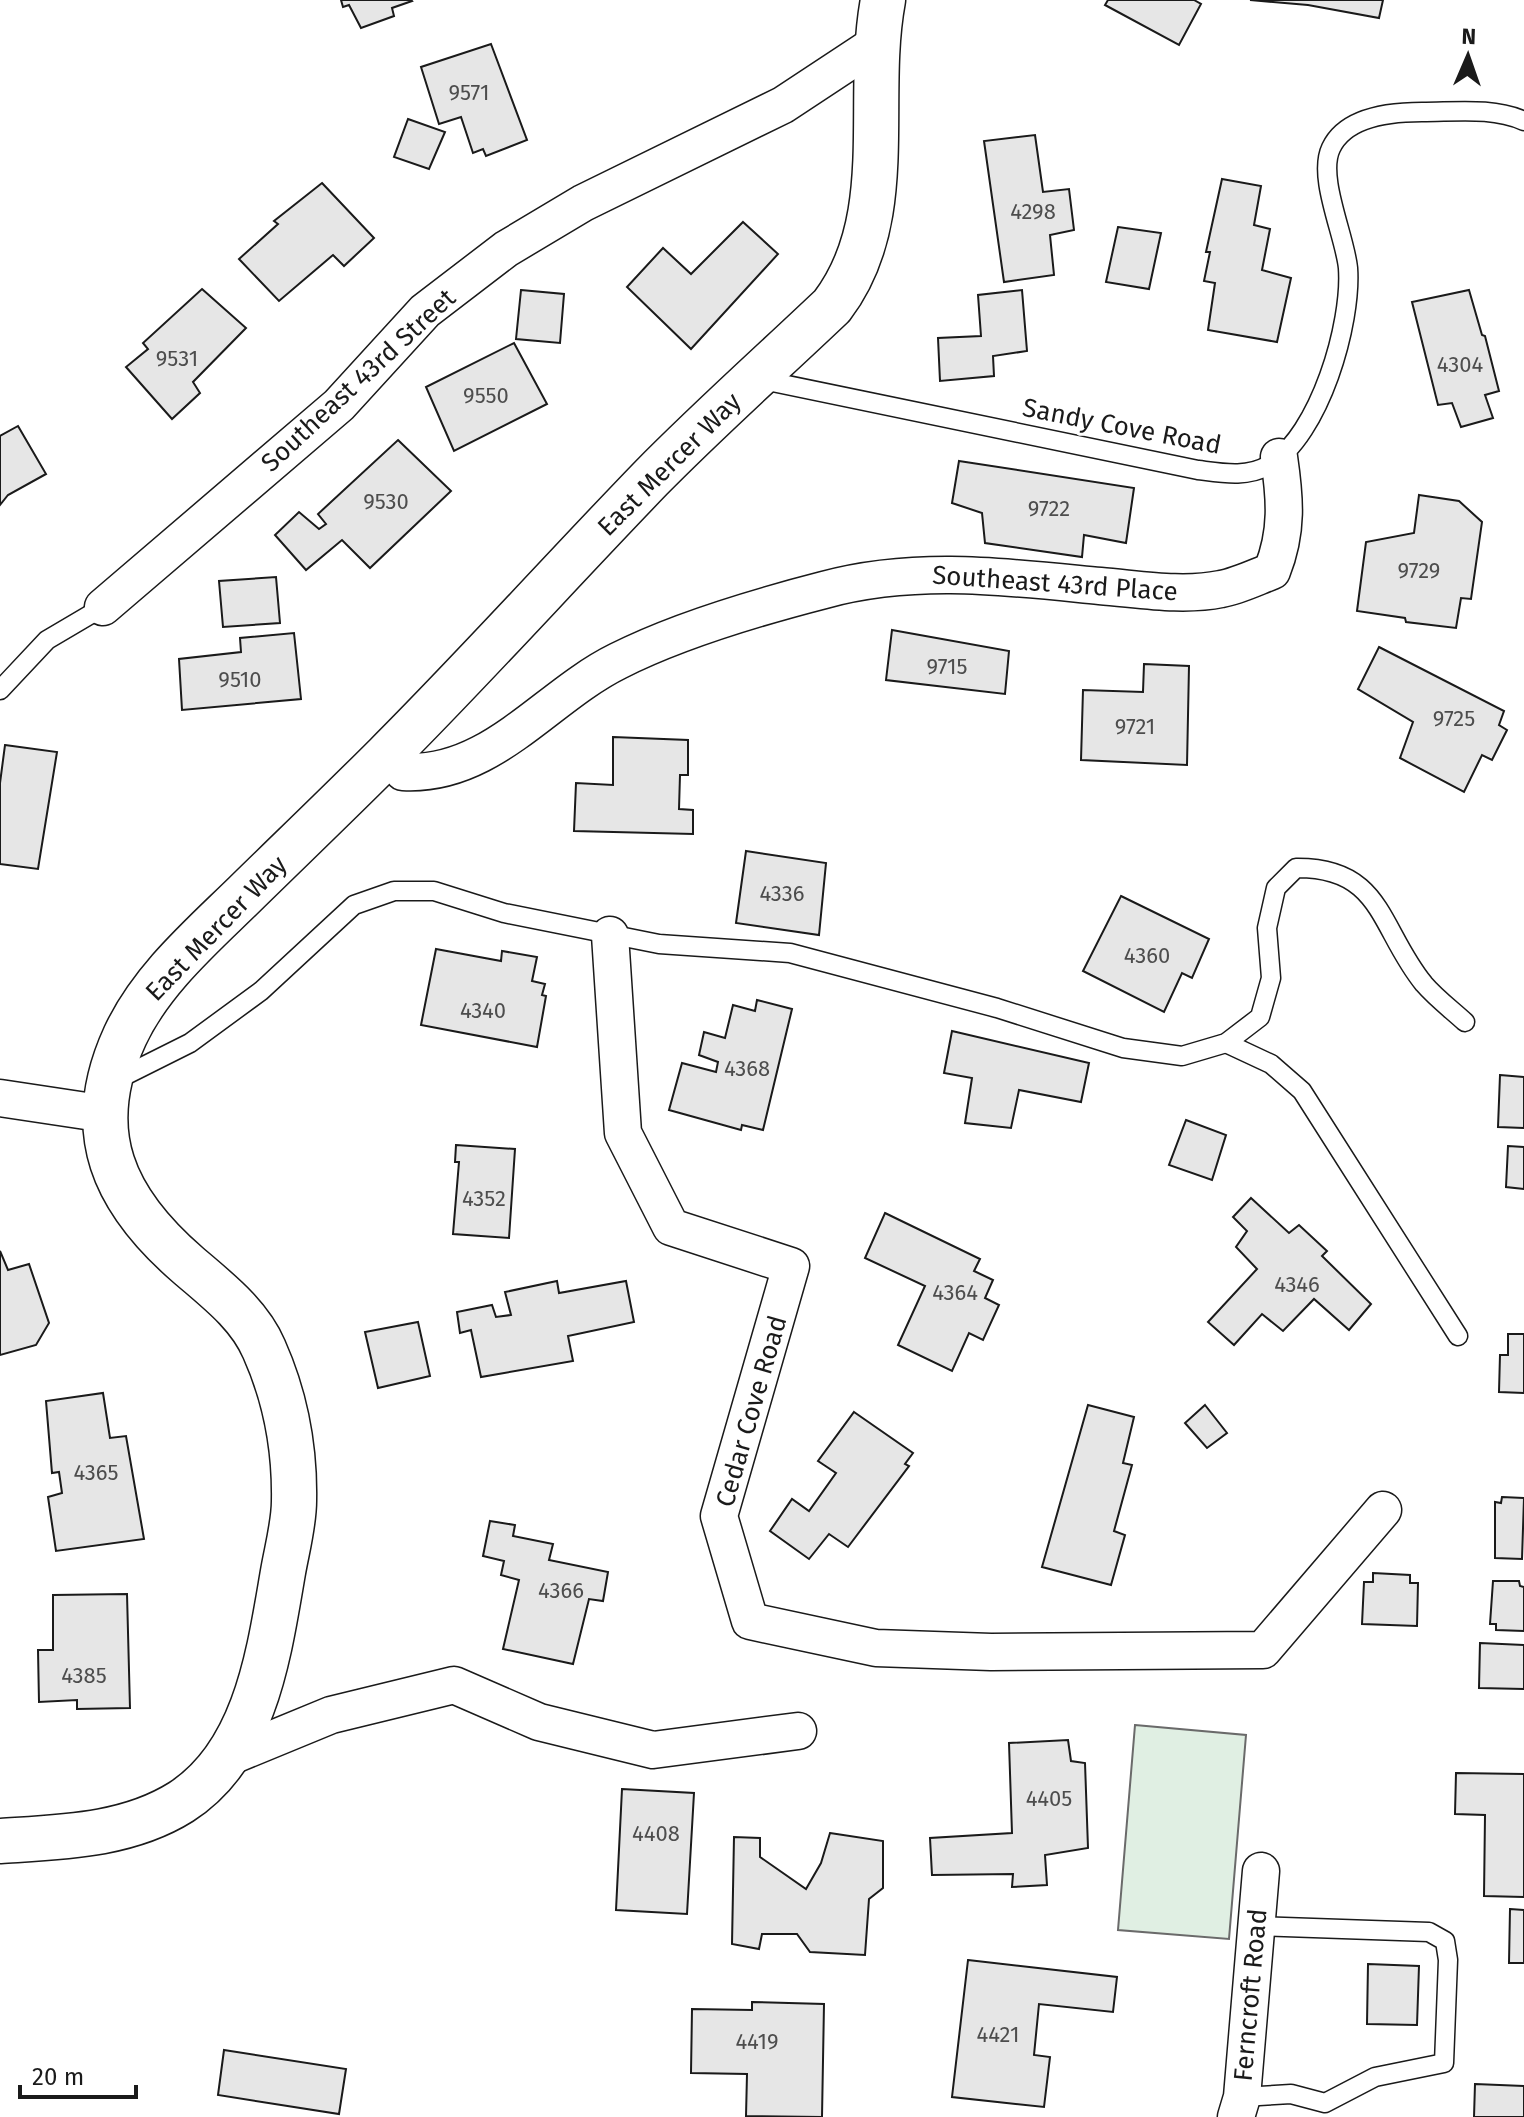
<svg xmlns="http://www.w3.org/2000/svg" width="1524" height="2117" font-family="'Fira Sans',sans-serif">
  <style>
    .pitch { fill: #e0efe3; stroke: #6a6a6a; stroke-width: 2 }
    .building { fill: #e6e6e6; stroke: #1a1a1a; stroke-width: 2 }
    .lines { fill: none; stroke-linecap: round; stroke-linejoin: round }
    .lane-casing { stroke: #1a1a1a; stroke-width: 21 }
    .street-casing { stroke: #1a1a1a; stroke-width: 39 }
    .secondary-casing { stroke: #1a1a1a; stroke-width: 47 }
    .lane { stroke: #fff; stroke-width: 18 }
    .street { stroke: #fff; stroke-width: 36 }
    .secondary { stroke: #fff; stroke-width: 44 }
    .labels { text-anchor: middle; stroke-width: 6; stroke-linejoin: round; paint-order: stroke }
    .number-label { font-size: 22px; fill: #4d4d4d }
    .street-label { font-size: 26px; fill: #1a1a1a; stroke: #fff }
  </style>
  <rect width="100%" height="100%" fill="#fff"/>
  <!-- pitch -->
  <polygon class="pitch" points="1135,1725 1246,1735 1229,1939 1118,1930"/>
  <!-- building -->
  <g class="building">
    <polygon points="341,0 411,0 412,1 392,8 394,16 361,28 349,5 343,7"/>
    <polygon points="1108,0 1194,0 1201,4 1179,45 1105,5"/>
    <polygon points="1250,0 1383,0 1379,18 1308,5"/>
    <polygon points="491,44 527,140 486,156 483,149 473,153 461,117 439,124 421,67"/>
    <polygon points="408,119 445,132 429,169 394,157"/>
    <polygon points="1035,135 1043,192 1069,189 1074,230 1050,235 1054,275 1004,282 984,141"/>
    <polygon points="1222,179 1261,186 1254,225 1270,229 1262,270 1291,278 1277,342 1208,330 1215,283 1204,281 1210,252 1206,252"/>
    <polygon points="322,183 374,238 344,266 333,255 279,301 239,259 278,224 274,221"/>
    <polygon points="743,222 778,254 691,349 627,287 663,248 691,274"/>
    <polygon points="1118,227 1161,233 1149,289 1106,282"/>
    <polygon points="202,289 246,328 193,382 200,393 172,419 126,367 148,349 143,343"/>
    <polygon points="521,290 564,294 560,343 516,339"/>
    <polygon points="1022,290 1027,351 993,356 994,376 940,381 938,338 981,336 978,295"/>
    <polygon points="1469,290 1482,335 1485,336 1499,391 1485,395 1493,418 1461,427 1452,403 1438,405 1412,302"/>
    <polygon points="514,343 547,404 454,451 426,387"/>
    <polygon points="18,426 46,474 8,495 0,505 0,436"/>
    <polygon points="398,440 451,491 370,568 342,540 306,570 275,535 299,512 319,529 326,524 318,514"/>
    <polygon points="959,461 1134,488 1126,543 1084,535 1082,557 985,543 982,513 952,503"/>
    <polygon points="1419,495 1459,501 1482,522 1471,599 1461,598 1456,628 1406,622 1405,618 1357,611 1366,542 1414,533"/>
    <polygon points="276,577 280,623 223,627 219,581"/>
    <polygon points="892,630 1009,651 1005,694 886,680"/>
    <polygon points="294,633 301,699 182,710 179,659 241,652 240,638"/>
    <polygon points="1379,647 1504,711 1499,725 1507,730 1492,760 1482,755 1464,792 1400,758 1413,722 1358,689"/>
    <polygon points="1144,664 1189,666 1187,765 1081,760 1083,690 1143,692"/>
    <polygon points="613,737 688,740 688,775 680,775 679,809 693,810 693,834 574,831 576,783 613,785"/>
    <polygon points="5,745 57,752 38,869 0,864 0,783"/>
    <polygon points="746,851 826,863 819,935 736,923"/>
    <polygon points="1121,896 1209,939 1192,978 1182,973 1164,1012 1083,971"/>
    <polygon points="436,949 501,961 502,951 537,957 532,981 545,984 542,995 546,996 537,1047 421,1025"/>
    <polygon points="757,1000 792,1009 763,1130 742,1125 741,1130 669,1110 682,1063 716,1072 718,1062 699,1055 704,1032 725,1038 733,1005 755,1011"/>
    <polygon points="952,1031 1089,1063 1081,1102 1019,1090 1011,1128 965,1123 972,1078 944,1073"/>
    <polygon points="1500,1075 1524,1077 1524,1128 1498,1127"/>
    <polygon points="1186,1120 1226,1135 1212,1180 1169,1165"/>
    <polygon points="456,1145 515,1149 509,1238 453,1234 459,1162 455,1162"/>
    <polygon points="1508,1146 1524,1147 1524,1189 1506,1187"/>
    <polygon points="1251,1198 1289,1233 1299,1225 1327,1251 1322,1256 1371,1304 1349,1330 1314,1299 1283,1331 1262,1314 1234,1345 1208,1322 1257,1269 1236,1247 1247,1231 1233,1217"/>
    <polygon points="885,1213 980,1259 974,1271 993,1280 985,1298 999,1305 983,1340 969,1333 952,1371 898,1345 925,1286 865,1258"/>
    <polygon points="0,1251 8,1270 29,1264 49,1323 36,1345 0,1355"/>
    <polygon points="557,1281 559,1293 626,1281 634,1322 568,1336 573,1361 481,1377 471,1330 460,1333 457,1312 492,1305 496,1317 511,1315 505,1292"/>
    <polygon points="418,1322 430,1376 378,1388 365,1332"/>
    <polygon points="1508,1334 1524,1334 1524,1393 1499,1392 1500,1355 1508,1355"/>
    <polygon points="103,1393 110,1438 126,1436 144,1539 56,1551 48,1497 62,1493 59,1472 52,1473 46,1401"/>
    <polygon points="1088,1405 1134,1417 1123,1463 1132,1465 1114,1531 1125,1535 1111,1585 1042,1567"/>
    <polygon points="1205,1405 1227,1433 1207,1448 1185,1423"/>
    <polygon points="854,1412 913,1453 905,1464 909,1466 848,1547 829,1534 809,1559 770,1531 792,1499 809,1511 836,1473 818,1461"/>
    <polygon points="1502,1497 1524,1498 1522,1559 1495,1558 1495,1502 1501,1503"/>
    <polygon points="490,1521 515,1525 513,1536 553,1544 549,1560 608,1572 603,1601 589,1599 573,1664 503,1649 519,1580 501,1575 504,1561 483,1556"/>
    <polygon points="1373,1573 1410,1575 1410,1583 1418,1583 1417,1626 1362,1624 1364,1582 1373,1582"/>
    <polygon points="1493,1581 1519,1581 1520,1586 1524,1587 1524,1631 1496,1630 1496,1624 1490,1624"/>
    <polygon points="127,1594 130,1708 77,1709 77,1700 39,1702 38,1650 53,1650 53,1595"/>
    <polygon points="1480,1643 1524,1645 1524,1689 1479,1688"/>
    <polygon points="1068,1740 1071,1761 1085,1763 1088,1848 1045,1855 1047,1885 1012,1887 1013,1874 932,1875 930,1838 1012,1833 1009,1743"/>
    <polygon points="1456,1773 1524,1774 1524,1897 1484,1896 1485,1815 1455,1814"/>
    <polygon points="622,1789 694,1793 687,1914 616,1910"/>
    <polygon points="830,1833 883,1841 883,1888 869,1899 865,1955 810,1952 797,1934 762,1934 759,1949 732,1944 734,1837 760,1838 760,1857 806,1889 821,1863"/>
    <polygon points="1510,1909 1524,1910 1524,1963 1509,1963"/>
    <polygon points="968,1960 1117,1977 1113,2012 1039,2004 1034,2055 1050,2057 1044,2107 952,2097"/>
    <polygon points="1368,1964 1419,1966 1417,2025 1367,2024"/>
    <polygon points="752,2002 824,2004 822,2117 746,2116 747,2074 691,2073 692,2009 752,2010"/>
    <polygon points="224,2050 346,2069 339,2114 218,2095"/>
    <polygon points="1475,2084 1524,2086 1524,2117 1474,2117"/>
  </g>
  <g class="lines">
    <defs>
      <g id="lane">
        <path d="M758,379L1198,470C1222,473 1247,478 1269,465C1320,435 1352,323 1348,268C1345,236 1317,177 1331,148C1346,116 1391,112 1422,112C1456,112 1493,107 1524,121"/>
        <polyline points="0,690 47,640 103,607"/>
        <polyline points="1226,1043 1271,1064 1302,1091 1458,1336"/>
        <path d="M116,1080L190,1043L261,991L354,905L394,891H434L504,913L659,944L790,953L997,1008L1123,1048L1182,1056L1226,1043L1260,1017L1271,978L1267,928L1276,888L1296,868C1383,867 1379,929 1424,984C1436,998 1452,1010 1465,1022"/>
        <polyline points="1242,2097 1291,2094 1325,2103 1375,2077 1444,2063 1448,1960 1445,1941 1429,1932 1256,1926"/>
      </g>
      <g id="street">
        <polyline points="103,607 339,405 425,311 506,249 583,203 783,105 874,45"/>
        <path d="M390,752L403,772C491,777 545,697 618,661C679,630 758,607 824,590C916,565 1007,577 1100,586C1139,589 1182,597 1221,589C1238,586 1256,577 1272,571C1288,531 1285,498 1279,457"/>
        <polyline points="610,935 623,1133 671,1227 791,1266 719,1516 750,1621 876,1648 991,1652 1263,1650 1383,1510"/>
        <polyline points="0,1098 106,1114"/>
        <polyline points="229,1757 331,1715 454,1685 539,1722 653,1750 798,1731"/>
        <polyline points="1236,2117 1242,2097 1261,1871"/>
      </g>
      <path id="secondary" d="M0,1841C61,1837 127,1836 181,1802C256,1754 269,1653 283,1572C287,1549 294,1524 294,1501C295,1449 285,1396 264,1349C249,1314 217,1290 188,1265C114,1201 81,1132 125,1036C151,980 201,937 245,894C292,848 339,803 386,756C476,666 562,570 651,478C709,419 772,363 832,306C899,218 864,102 883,0"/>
    </defs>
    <!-- lane casing -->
    <use href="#lane" class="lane-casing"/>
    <!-- street casing -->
    <use href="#street" class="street-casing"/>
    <!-- secondary casing -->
    <use href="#secondary" class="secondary-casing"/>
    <!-- lane -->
    <use href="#lane" class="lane"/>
    <!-- street -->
    <use href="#street" class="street"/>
    <!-- secondary -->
    <use href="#secondary" class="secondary"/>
  </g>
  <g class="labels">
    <!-- number labels -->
    <g class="number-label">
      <text x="469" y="100">9571</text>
      <text x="1033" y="219">4298</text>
      <text x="177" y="366">9531</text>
      <text x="1460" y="372">4304</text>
      <text x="486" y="403">9550</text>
      <text x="386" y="509">9530</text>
      <text x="1049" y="516">9722</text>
      <text x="1419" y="578">9729</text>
      <text x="947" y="674">9715</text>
      <text x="240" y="687">9510</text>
      <text x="1454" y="726">9725</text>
      <text x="1135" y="734">9721</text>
      <text x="782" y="901">4336</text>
      <text x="1147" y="963">4360</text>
      <text x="483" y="1018">4340</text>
      <text x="747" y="1076">4368</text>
      <text x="484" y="1206">4352</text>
      <text x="1297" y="1292">4346</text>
      <text x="955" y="1300">4364</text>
      <text x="96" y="1480">4365</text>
      <text x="561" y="1598">4366</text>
      <text x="84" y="1683">4385</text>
      <text x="1049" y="1806">4405</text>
      <text x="656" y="1841">4408</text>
      <text x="998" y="2042">4421</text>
      <text x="757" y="2049">4419</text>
    </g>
    <!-- street labels -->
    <g class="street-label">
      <text transform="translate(358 380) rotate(-43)" y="9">Southeast 43rd Street</text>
      <text transform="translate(1122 426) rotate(11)" y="9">Sandy Cove Road</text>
      <text transform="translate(669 464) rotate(-45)" y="9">East Mercer Way</text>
      <text transform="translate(1055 583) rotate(4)" y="9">Southeast 43rd Place</text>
      <text transform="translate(216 928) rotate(-46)" y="9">East Mercer Way</text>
      <text transform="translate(751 1411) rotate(-74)" y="9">Cedar Cove Road</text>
      <text transform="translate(1250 1995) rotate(-85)" y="9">Ferncroft Road</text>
    </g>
  </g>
  <!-- north arrow -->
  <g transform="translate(1468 56) rotate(2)" stroke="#ffffff" stroke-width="6" paint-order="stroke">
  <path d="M0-6L14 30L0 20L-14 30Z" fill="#1a1a1a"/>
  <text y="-12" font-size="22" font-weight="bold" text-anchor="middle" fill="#1a1a1a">N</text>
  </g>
  <!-- scale -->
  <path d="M20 2085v12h116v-12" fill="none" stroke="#1a1a1a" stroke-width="4"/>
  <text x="32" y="2085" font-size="24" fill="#1a1a1a" stroke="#ffffff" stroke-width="6" paint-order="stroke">20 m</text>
</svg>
